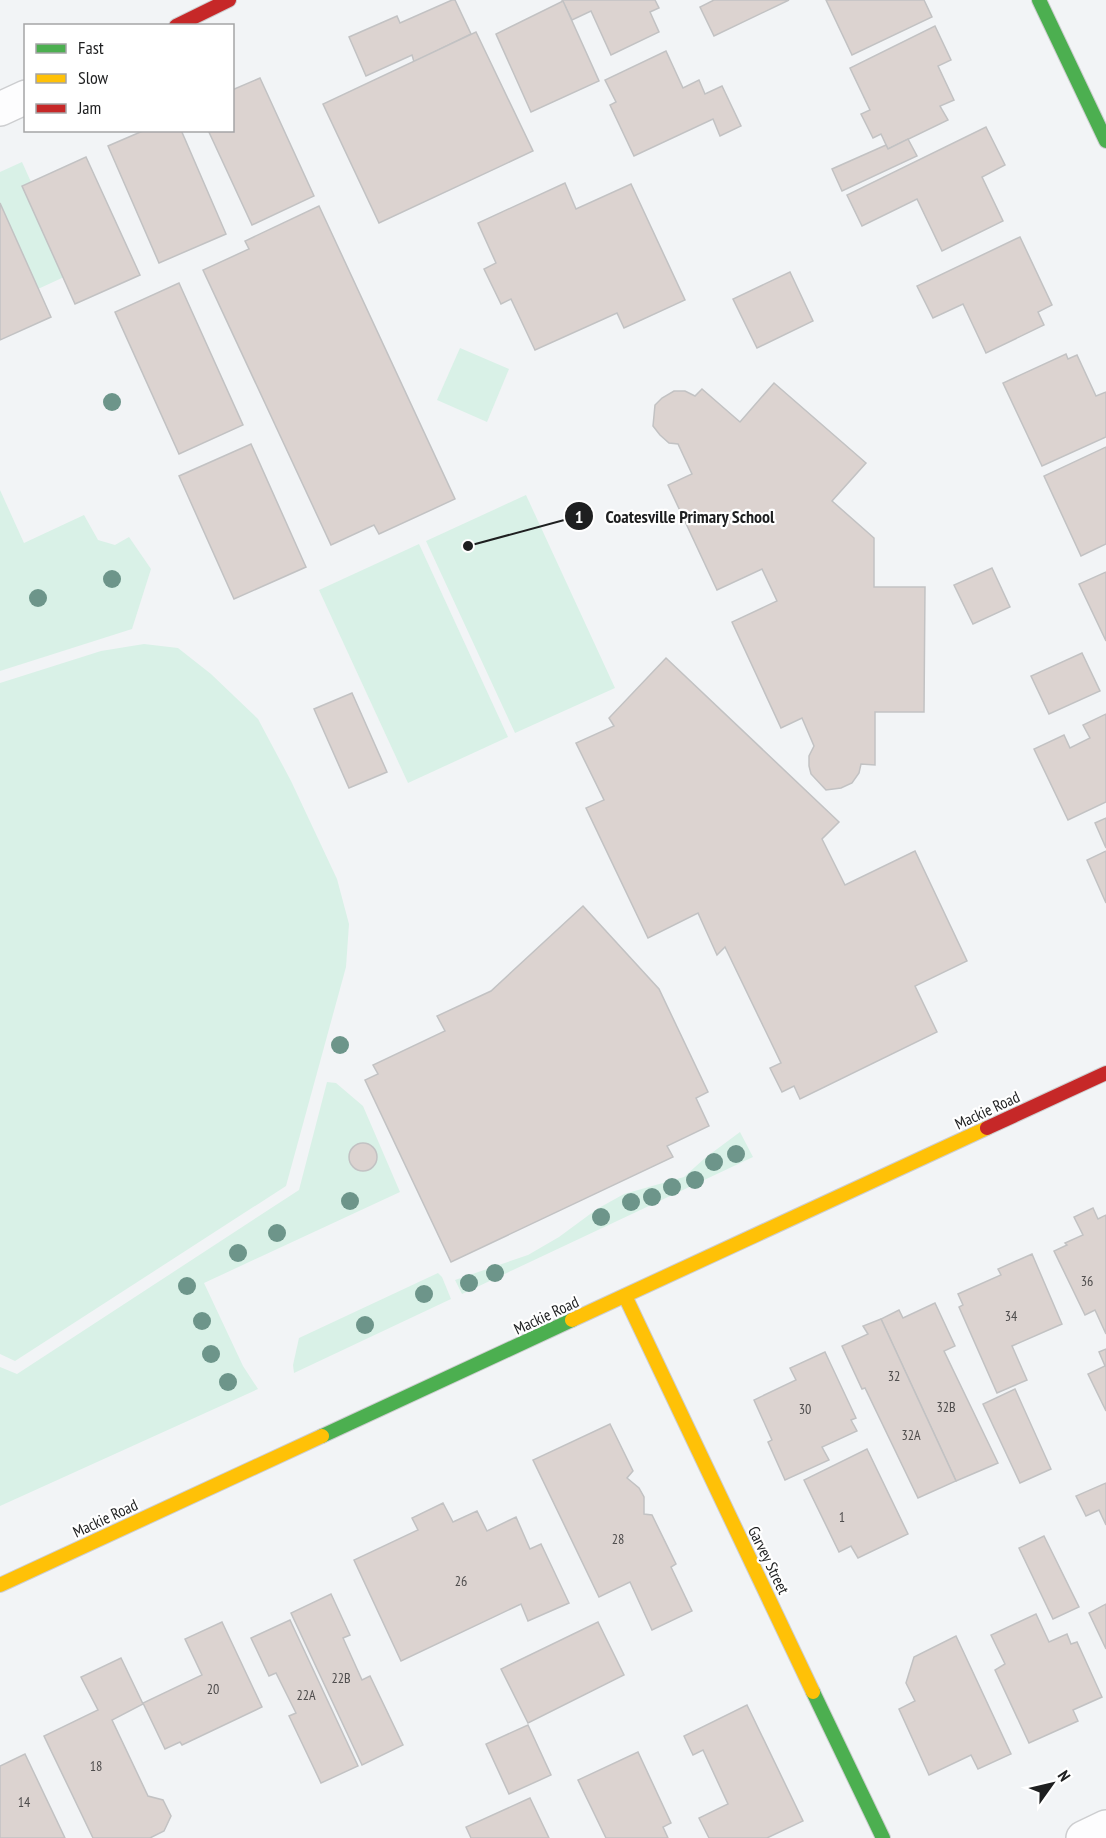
<svg xmlns="http://www.w3.org/2000/svg" width="1106" height="1838" font-family="'PT Sans Narrow',sans-serif">
  <style>
    .green { fill: #d9f1e7 }
    .building { fill: #dcd3d0; stroke: #c2c2c3; stroke-width: 1.5 }
    .lines { fill: none; stroke-linecap: round; stroke-linejoin: round }
    .street-casing { stroke: #cdced0; stroke-width: 36 }
    .fast-casing { stroke: #cdced0; stroke-width: 16 }
    .slow-casing { stroke: #cdced0; stroke-width: 16 }
    .jam-casing { stroke: #cdced0; stroke-width: 16 }
    .street { stroke: #fdfdfe; stroke-width: 33 }
    .fast { stroke: #4caf50; stroke-width: 14 }
    .slow { stroke: #ffc107; stroke-width: 14 }
    .jam { stroke: #c62828; stroke-width: 14 }
    .tree { fill: #6d958a }
    .labels { text-anchor: middle; stroke-width: 4.5; stroke-linejoin: round; paint-order: stroke }
    .number-label { font-size: 14px; fill: #4e4c4c }
    .street-label { font-size: 16px; fill: #1e1f20; stroke: #fff }
    .leader { fill: none; stroke: #1e1f20; stroke-width: 2 }
    .callout-dot { fill: #1e1f20; stroke: #fff; stroke-width: 2 }
    .mark-label { font-size: 18px; text-anchor: middle; font-weight: bold; fill: #fff }
    .callout-label { font-size: 18px; text-anchor: middle; font-weight: bold; fill: #1e1f20; stroke: #fff; stroke-width: 4.5; stroke-linejoin: round; paint-order: stroke }
  </style>
  <rect width="100%" height="100%" fill="#f2f4f6"/>
  <!-- green -->
  <g class="green">
    <polygon points="22,162 31,182 22,186 64,277 38,289 0,203 0,172"/>
    <polygon points="460,348 509,369 487,422 437,400"/>
    <polygon points="0,490 24,543 84,515 98,540 115,545 129,537 151,569 132,629 0,671"/>
    <polygon points="526,495 615,688 515,733 426,541"/>
    <polygon points="419,544 508,737 408,783 319,590"/>
    <polygon points="144,644 178,648 211,674 258,719 291,781 337,879 349,924 346,967 286,1186 15,1361 0,1354 0,683 101,651"/>
    <polygon points="327,1082 336,1083 363,1106 400,1192 204,1283 243,1366 258,1389 0,1506 0,1367 17,1374 299,1190"/>
    <polygon points="740,1132 753,1157 462,1294 455,1280 528,1255 559,1237 597,1209 624,1194 684,1177 705,1158"/>
    <polygon points="438,1273 442,1277 451,1299 294,1373 293,1365 299,1338"/>
  </g>
  <!-- building -->
  <g class="building">
    <polygon points="452,0 455,0 471,34 414,62 412,55 366,76 349,37 397,16 400,23"/>
    <polygon points="562,0 655,0 659,8 650,12 659,32 611,55 591,11 572,20"/>
    <polygon points="714,0 789,0 714,36 700,7"/>
    <polygon points="826,0 924,0 932,17 852,55"/>
    <polygon points="563,1 599,81 531,112 496,34"/>
    <polygon points="935,26 951,60 938,66 954,100 940,106 948,120 888,149 881,134 873,138 861,114 870,110 850,68"/>
    <polygon points="476,32 533,151 379,223 323,104"/>
    <polygon points="666,51 683,88 699,80 705,94 722,86 741,126 720,136 713,119 634,156 610,105 616,102 605,80"/>
    <polygon points="260,78 314,196 252,225 208,130 232,130 232,90"/>
    <polygon points="986,127 1005,165 982,177 1003,221 942,251 917,199 862,226 847,195"/>
    <polygon points="145,130 181,130 226,234 159,263 108,146"/>
    <polygon points="908,139 917,156 842,191 832,169 886,145 888,149"/>
    <polygon points="86,157 140,275 75,304 22,186"/>
    <polygon points="565,183 576,209 631,184 685,300 624,328 617,313 535,350 511,299 501,304 484,269 496,263 478,223"/>
    <polygon points="0,203 51,317 0,340"/>
    <polygon points="319,206 455,499 379,534 374,525 331,545 203,270 249,249 245,241"/>
    <polygon points="1020,237 1052,305 1038,312 1044,325 986,353 963,304 933,318 917,286"/>
    <polygon points="790,272 813,321 757,348 733,299"/>
    <polygon points="179,283 243,425 179,454 115,312"/>
    <polygon points="1066,354 1068,359 1077,355 1096,396 1106,392 1106,437 1042,466 1003,383"/>
    <polygon points="774,383 866,463 832,501 874,538 874,587 925,587 924,712 875,712 875,765 861,764 859,773 852,783 841,788 826,790 811,774 809,766 809,756 814,746 802,718 781,728 732,622 777,601 762,569 717,590 668,485 692,474 678,444 669,443 660,435 653,426 655,405 662,398 674,391 685,391 695,396 702,389 740,422"/>
    <polygon points="251,444 306,567 234,599 179,476"/>
    <polygon points="1106,447 1106,544 1081,556 1044,476"/>
    <polygon points="992,568 1010,607 973,624 954,585"/>
    <polygon points="1106,572 1106,641 1079,584"/>
    <polygon points="1082,653 1100,691 1049,714 1031,676"/>
    <polygon points="666,658 839,822 822,839 845,885 915,851 967,961 915,986 937,1032 800,1099 794,1086 782,1092 770,1068 781,1063 725,947 717,955 698,913 648,938 586,808 604,800 576,743 614,726 609,718"/>
    <polygon points="352,693 387,772 349,788 314,709"/>
    <polygon points="1106,714 1106,802 1068,820 1034,749 1064,735 1070,748 1090,738 1083,725"/>
    <polygon points="1106,818 1106,848 1095,823"/>
    <polygon points="1106,851 1106,903 1087,860"/>
    <polygon points="583,906 659,989 708,1092 696,1098 709,1126 667,1146 673,1157 451,1262 365,1080 378,1074 373,1065 445,1031 437,1016 491,991"/>
    <circle cx="363" cy="1157" r="14"/>
    <polygon points="1093,1208 1098,1219 1106,1215 1106,1334 1095,1310 1085,1315 1054,1251 1067,1245 1065,1243 1083,1235 1074,1217"/>
    <polygon points="1032,1254 1062,1324 1012,1346 1027,1380 997,1393 959,1307 963,1305 958,1294 1001,1275 998,1269"/>
    <polygon points="935,1303 955,1346 944,1351 998,1463 956,1481 881,1319 899,1310 903,1318"/>
    <polygon points="881,1319 956,1481 918,1498 865,1388 862,1389 842,1346 868,1334 863,1326"/>
    <polygon points="1106,1349 1106,1411 1088,1374 1105,1366 1099,1352"/>
    <polygon points="825,1352 856,1418 851,1420 857,1431 822,1447 829,1460 785,1480 768,1442 772,1440 754,1400 796,1380 790,1368"/>
    <polygon points="1015,1389 1051,1469 1020,1483 983,1404"/>
    <polygon points="610,1424 633,1471 627,1478 639,1488 644,1497 644,1514 652,1515 676,1564 671,1567 692,1611 652,1630 630,1582 599,1597 533,1460"/>
    <polygon points="867,1449 908,1534 858,1558 851,1546 839,1552 804,1480"/>
    <polygon points="1106,1483 1106,1525 1099,1510 1086,1516 1076,1496"/>
    <polygon points="443,1503 453,1522 477,1511 487,1531 516,1517 530,1549 541,1544 569,1603 528,1621 521,1604 401,1661 354,1560 418,1530 412,1518"/>
    <polygon points="1044,1536 1079,1607 1053,1619 1019,1548"/>
    <polygon points="331,1594 350,1635 343,1638 362,1680 370,1676 403,1745 362,1765 291,1613"/>
    <polygon points="1106,1604 1106,1649 1089,1613"/>
    <polygon points="1036,1614 1049,1642 1067,1634 1071,1644 1077,1642 1102,1697 1073,1710 1078,1721 1029,1743 995,1670 1005,1664 991,1635"/>
    <polygon points="290,1620 358,1766 321,1783 289,1716 296,1713 276,1673 269,1676 251,1638"/>
    <polygon points="222,1622 262,1707 182,1745 180,1742 165,1749 143,1703 202,1675 185,1639"/>
    <polygon points="598,1622 624,1675 528,1723 501,1669"/>
    <polygon points="956,1636 1011,1754 978,1769 971,1755 929,1775 899,1709 915,1701 906,1683 914,1657"/>
    <polygon points="121,1658 143,1704 112,1720 148,1796 163,1800 171,1816 164,1831 150,1838 93,1838 44,1736 98,1710 81,1677"/>
    <polygon points="747,1705 803,1821 767,1838 709,1838 699,1818 728,1804 703,1750 693,1755 684,1736"/>
    <polygon points="528,1725 551,1775 509,1794 486,1744"/>
    <polygon points="638,1752 671,1823 663,1827 668,1838 606,1838 578,1780"/>
    <polygon points="25,1754 65,1838 0,1838 0,1766"/>
    <polygon points="530,1798 549,1838 471,1838 466,1827"/>
  </g>
  <g class="lines">
    <defs>
      <g id="street">
        <polyline points="0,109 26,97"/>
        <polyline points="1083,1838 1106,1827"/>
      </g>
      <g id="fast">
        <polyline points="1039,0 1106,141"/>
        <polyline points="322,1436 572,1320"/>
        <polyline points="813,1692 883,1838"/>
      </g>
      <g id="slow">
        <polyline points="625,1296 813,1692"/>
        <polyline points="572,1320 987,1128"/>
        <polyline points="0,1585 322,1436"/>
      </g>
      <g id="jam">
        <polyline points="176,26 229,0"/>
        <polyline points="987,1128 1106,1073"/>
      </g>
    </defs>
    <!-- street casing -->
    <use href="#street" class="street-casing"/>
    <!-- fast casing -->
    <use href="#fast" class="fast-casing"/>
    <!-- slow casing -->
    <use href="#slow" class="slow-casing"/>
    <!-- jam casing -->
    <use href="#jam" class="jam-casing"/>
    <!-- street -->
    <use href="#street" class="street"/>
    <!-- fast -->
    <use href="#fast" class="fast"/>
    <!-- slow -->
    <use href="#slow" class="slow"/>
    <!-- jam -->
    <use href="#jam" class="jam"/>
  </g>
  <!-- trees -->
  <g class="tree">
    <circle cx="112" cy="402" r="9"/>
    <circle cx="112" cy="579" r="9"/>
    <circle cx="38" cy="598" r="9"/>
    <circle cx="340" cy="1045" r="9"/>
    <circle cx="736" cy="1154" r="9"/>
    <circle cx="714" cy="1162" r="9"/>
    <circle cx="695" cy="1180" r="9"/>
    <circle cx="672" cy="1187" r="9"/>
    <circle cx="652" cy="1197" r="9"/>
    <circle cx="350" cy="1201" r="9"/>
    <circle cx="631" cy="1202" r="9"/>
    <circle cx="601" cy="1217" r="9"/>
    <circle cx="277" cy="1233" r="9"/>
    <circle cx="238" cy="1253" r="9"/>
    <circle cx="495" cy="1273" r="9"/>
    <circle cx="469" cy="1283" r="9"/>
    <circle cx="187" cy="1286" r="9"/>
    <circle cx="424" cy="1294" r="9"/>
    <circle cx="202" cy="1321" r="9"/>
    <circle cx="365" cy="1325" r="9"/>
    <circle cx="211" cy="1354" r="9"/>
    <circle cx="228" cy="1382" r="9"/>
  </g>
  <g class="labels">
    <!-- number labels -->
    <g class="number-label">
      <text x="1087" y="1286">36</text>
      <text x="1011" y="1321">34</text>
      <text x="894" y="1381">32</text>
      <text x="946" y="1412">32B</text>
      <text x="805" y="1414">30</text>
      <text x="911" y="1440">32A</text>
      <text x="842" y="1522">1</text>
      <text x="618" y="1544">28</text>
      <text x="461" y="1586">26</text>
      <text x="341" y="1683">22B</text>
      <text x="213" y="1694">20</text>
      <text x="306" y="1700">22A</text>
      <text x="96" y="1771">18</text>
      <text x="24" y="1807">14</text>
    </g>
    <!-- street labels -->
    <g class="street-label">
      <text transform="translate(987 1110) rotate(-25)" y="6">Mackie Road</text>
      <text transform="translate(546 1315) rotate(-25)" y="6">Mackie Road</text>
      <text transform="translate(105 1518) rotate(-25)" y="6">Mackie Road</text>
      <text transform="translate(769 1560) rotate(64)" y="6">Garvey Street</text>
    </g>
  </g>
  <!-- callouts -->
  <path class="leader" d="M468 546L579 516"/>
  <g class="callout-dot">
    <circle cx="468" cy="546" r="6"/>
    <circle cx="579" cy="516" r="15"/>
  </g>
  <g class="mark-label">
    <text x="579" y="523">1</text>
  </g>
  <g class="callout-label">
    <text x="690" y="523">Coatesville Primary School</text>
  </g>
  <!-- legend -->
  <rect x="24" y="24" width="210" height="108" fill="#ffffff" stroke="#a5a5a6" stroke-width="1.5"/>
  <rect x="36" y="44" width="30" height="9" fill="#4caf50" stroke="#a5a5a6" stroke-width="1.5"/>
  <text x="78" y="54" font-size="18" fill="#1e1f20">Fast</text>
  <rect x="36" y="74" width="30" height="9" fill="#ffc107" stroke="#a5a5a6" stroke-width="1.5"/>
  <text x="78" y="84" font-size="18" fill="#1e1f20">Slow</text>
  <rect x="36" y="104" width="30" height="9" fill="#c62828" stroke="#a5a5a6" stroke-width="1.5"/>
  <text x="78" y="114" font-size="18" fill="#1e1f20">Jam</text>
  <!-- north arrow -->
  <g transform="translate(1052 1784) rotate(56)" stroke="#ffffff" stroke-width="4.5" paint-order="stroke">
  <path d="M0-4.5L10 22L0 15L-10 22Z" fill="#1e1f20"/>
  <text y="-9" font-size="16" font-weight="bold" text-anchor="middle" fill="#1e1f20">N</text>
  </g>
</svg>
